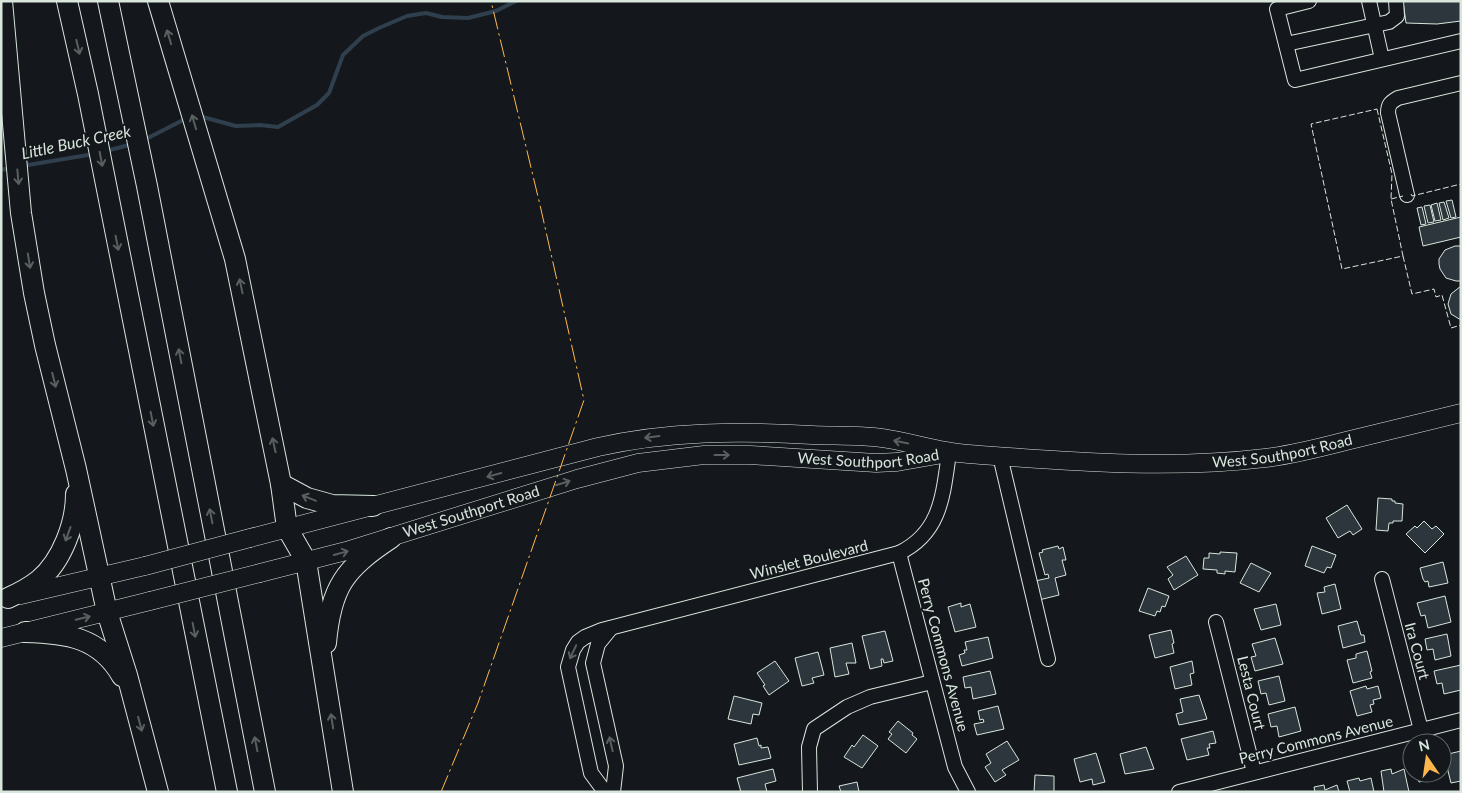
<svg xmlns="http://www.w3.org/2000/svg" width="1462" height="793" font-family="Lato,sans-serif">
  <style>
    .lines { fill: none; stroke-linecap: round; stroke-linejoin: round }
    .stream { stroke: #2f3f4d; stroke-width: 4 }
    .building { fill: #2c363c; stroke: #d8e6dc }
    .minor-casing { stroke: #d8e6dc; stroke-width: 16 }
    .major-casing { stroke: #d8e6dc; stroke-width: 19 }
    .highway-casing { stroke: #d8e6dc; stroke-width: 22 }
    .minor { stroke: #14181c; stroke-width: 14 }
    .major { stroke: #14181c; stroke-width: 18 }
    .highway { stroke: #14181c; stroke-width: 20 }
    .major-bridge-casing { stroke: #d8e6dc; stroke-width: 19; stroke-linecap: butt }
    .major-bridge { stroke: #14181c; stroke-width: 18 }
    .fence { stroke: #d8e6dc; stroke-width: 1; stroke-dasharray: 6 2.5; stroke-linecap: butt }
    .power { stroke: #ffb74d; stroke-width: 1; stroke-dasharray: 18 4 2.5 4; stroke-linecap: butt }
    .oneway { stroke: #59605f }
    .labels { text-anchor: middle; stroke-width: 4; stroke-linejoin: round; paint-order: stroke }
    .street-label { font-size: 15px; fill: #d8e6dc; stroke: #14181c }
    .water-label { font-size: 16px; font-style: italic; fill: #d8e6dc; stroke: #14181c }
  </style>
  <rect width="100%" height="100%" fill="#14181c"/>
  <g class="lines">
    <!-- stream -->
    <g class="stream">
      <polyline points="199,116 236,126 260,125 278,127 317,105 329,93 343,55 363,36 379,28 407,16 426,13 442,17 468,18 496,11 516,1"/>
      <polyline points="144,140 187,118"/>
      <polyline points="106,151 133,144"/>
      <polyline points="22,166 94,154"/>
      <polyline points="1,170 11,168"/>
    </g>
  </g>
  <!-- building -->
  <g class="building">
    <polygon points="1403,1 1461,1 1461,21 1437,24 1406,23"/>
    <polygon points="1452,200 1456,217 1451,218 1446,201"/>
    <polygon points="1444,202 1449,218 1443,220 1439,203"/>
    <polygon points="1437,203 1441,220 1435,221 1431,205"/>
    <polygon points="1430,205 1434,222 1428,223 1424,206"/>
    <polygon points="1422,207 1426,224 1421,225 1417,208"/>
    <polygon points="1461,217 1461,237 1423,246 1419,227"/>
    <polygon points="1455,246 1461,246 1461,281 1456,281 1446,278 1440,269 1439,264 1439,259 1445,250"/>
    <polygon points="1461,286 1461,320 1451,314 1448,304 1451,294"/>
    <polygon points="1378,498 1392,499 1392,501 1395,501 1395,503 1403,504 1402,521 1393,521 1393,523 1389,523 1388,531 1376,530"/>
    <polygon points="1347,505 1362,529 1353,535 1350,531 1338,538 1326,518"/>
    <polygon points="1424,521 1432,529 1436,526 1444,534 1425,553 1406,534 1415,526 1417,528"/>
    <polygon points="1058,546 1059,549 1063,547 1066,560 1062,560 1066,575 1055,578 1059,595 1039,600 1035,581 1049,578 1048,574 1045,575 1039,553 1043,552 1042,550"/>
    <polygon points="1312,546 1336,555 1331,568 1327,567 1324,573 1305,566"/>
    <polygon points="1220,552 1237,553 1235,572 1225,571 1225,574 1217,573 1217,570 1203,569 1204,558 1209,558 1209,553 1220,554"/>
    <polygon points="1186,556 1198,575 1174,590 1168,579 1173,575 1167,567"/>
    <polygon points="1443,562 1448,583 1429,587 1428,581 1425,582 1423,579 1420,568"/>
    <polygon points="1251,563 1271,573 1259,592 1240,583"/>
    <polygon points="1335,584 1341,609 1322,614 1317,593 1325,592 1324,587"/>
    <polygon points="1148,588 1169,596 1165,607 1162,606 1160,612 1157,611 1155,616 1139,611"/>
    <polygon points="1445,596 1451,622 1428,628 1425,615 1421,616 1417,603"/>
    <polygon points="961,603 961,607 970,604 976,627 955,632 948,607"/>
    <polygon points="1276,604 1281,625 1261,630 1254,609"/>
    <polygon points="1357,621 1361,635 1364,635 1365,642 1343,648 1338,626"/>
    <polygon points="1171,630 1174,643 1172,644 1174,653 1155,658 1149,635"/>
    <polygon points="885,631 893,661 884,663 883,659 881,659 882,666 870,669 862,636"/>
    <polygon points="1447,634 1451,656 1435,660 1433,649 1427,650 1425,639"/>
    <polygon points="988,637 993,658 962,666 959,655 965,653 964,650 967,650 965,642"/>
    <polygon points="1275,638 1283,664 1255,671 1251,657 1256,656 1252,644"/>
    <polygon points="852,643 856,663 846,663 849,674 835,677 830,648"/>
    <polygon points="1367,651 1372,671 1370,672 1372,678 1353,683 1347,660 1356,658 1356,654"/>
    <polygon points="818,652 824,675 812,678 814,683 802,686 795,658"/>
    <polygon points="775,661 789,681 769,695 763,686 765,685 757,673"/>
    <polygon points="1192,661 1194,673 1190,674 1192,685 1175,689 1170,667"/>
    <polygon points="1461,665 1461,690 1444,694 1442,683 1437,684 1434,671"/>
    <polygon points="990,671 996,694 973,699 971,687 965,688 963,677"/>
    <polygon points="1279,676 1285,701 1269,705 1266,693 1261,694 1258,681"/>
    <polygon points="1366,686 1367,689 1378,686 1381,698 1373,700 1374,704 1370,705 1372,712 1357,716 1350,691"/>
    <polygon points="1199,695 1207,719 1179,725 1176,714 1183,712 1180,699"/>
    <polygon points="734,696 762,703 759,715 753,714 751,724 728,719"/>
    <polygon points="998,706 1004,729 977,735 974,724 984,722 983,719 980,720 978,711"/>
    <polygon points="1295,707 1301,731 1279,737 1277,726 1271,727 1268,714"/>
    <polygon points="898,721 913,733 912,735 917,739 906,753 888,739 892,734 889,732"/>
    <polygon points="1213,731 1216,743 1209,744 1210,748 1207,748 1209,755 1187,760 1181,739"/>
    <polygon points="863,735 878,746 862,768 844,757 852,745 854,747"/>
    <polygon points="757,738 759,746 761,745 761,748 768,747 771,758 739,765 734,744"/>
    <polygon points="1007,741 1019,760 1002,770 1006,775 995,782 985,767 991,763 986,754"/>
    <polygon points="1146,747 1154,769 1125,774 1120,754"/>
    <polygon points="1461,751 1461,781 1451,783 1444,755"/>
    <polygon points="1096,753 1105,782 1093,785 1092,779 1080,782 1074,759"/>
    <polygon points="773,769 776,781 765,784 767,792 741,792 737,778"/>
    <polygon points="1391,769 1392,774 1404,769 1409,792 1384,792 1381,771"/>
    <polygon points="1416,773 1439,773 1440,777 1419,782"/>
    <polygon points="1035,775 1054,776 1054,792 1034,792"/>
    <polygon points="1359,778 1360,781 1371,778 1374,792 1350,792 1347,781"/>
    <polygon points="857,782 859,792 841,792 839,786"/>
    <polygon points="1324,785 1325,790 1337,785 1339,792 1315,792 1314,787"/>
  </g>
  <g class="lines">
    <defs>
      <g id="minor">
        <polyline points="1309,1 1277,9 1295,80 1461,41"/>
        <polyline points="1369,1 1382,59"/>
        <polyline points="1286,44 1389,22 1397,16 1396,1"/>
        <path d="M1407,195L1388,113C1388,104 1391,102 1398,98L1461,83"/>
        <polyline points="1000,456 1048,659"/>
        <polyline points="899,553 955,767 968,792"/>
        <polyline points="1382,579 1421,730"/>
        <polyline points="1216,622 1254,772"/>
        <polyline points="611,628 598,644 593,663 616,766 613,792"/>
        <path d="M605,792L591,773L568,667L573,650L578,642L585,637L602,630L899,553C941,533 943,495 949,453"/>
        <polyline points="810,792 809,747 814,729 847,707 870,697 932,682"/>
        <polyline points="1179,792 1461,720"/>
      </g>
      <g id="major">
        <path id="s1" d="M250,538L598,447C669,431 740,431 812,435C835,436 859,435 882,438C911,442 938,452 968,454C1066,461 1167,470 1265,458C1292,455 1319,448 1346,441C1384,432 1423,422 1461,413"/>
        <path id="s2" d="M260,573L346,551L577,479L638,463L704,455H750L876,463L897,462L943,454"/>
        <polyline points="21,595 145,566"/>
        <polyline points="1,638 150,601"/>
      </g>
      <g id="highway">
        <polyline points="2,1 21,213 34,293 45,345 76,469 107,612 127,675 158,792"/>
        <polyline points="67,1 88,94 227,792"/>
        <polyline points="108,1 147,186 265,792"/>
        <polyline points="158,1 235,259 281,484 287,528 306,561 343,792"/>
        <polyline points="281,484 307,498 332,505 373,506"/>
        <path d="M8,598C19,593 29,588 39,580C62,561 76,523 76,494"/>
        <path d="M25,632C66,633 100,637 122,676"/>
        <path d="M326,643C331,587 344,569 391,538"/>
      </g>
    </defs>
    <!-- minor casing -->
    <use href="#minor" class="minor-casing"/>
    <!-- major casing -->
    <use href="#major" class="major-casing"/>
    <!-- highway casing -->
    <use href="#highway" class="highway-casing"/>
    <!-- minor -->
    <use href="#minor" class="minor"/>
    <!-- major -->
    <use href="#major" class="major"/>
    <!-- highway -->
    <use href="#highway" class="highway"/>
    <defs>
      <g id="major-bridge">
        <polyline points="145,566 250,538"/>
        <polyline points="150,601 260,573"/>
      </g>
    </defs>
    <!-- major-bridge casing -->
    <use href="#major-bridge" class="major-bridge-casing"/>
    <!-- major-bridge -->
    <use href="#major-bridge" class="major-bridge"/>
    <!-- fence -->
    <g class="fence">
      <polygon points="1377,109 1392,174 1391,199 1403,256 1342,269 1311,124"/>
      <polyline points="1411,194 1412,196 1461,184"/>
      <polyline points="1391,199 1403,196"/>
      <polyline points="1403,256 1412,294 1434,289 1436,297 1442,295 1451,328 1461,325"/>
    </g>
    <!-- power -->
    <polyline class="power" points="441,792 478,703 584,400 540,205 491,1"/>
  </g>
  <!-- one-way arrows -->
  <defs><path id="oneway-shaft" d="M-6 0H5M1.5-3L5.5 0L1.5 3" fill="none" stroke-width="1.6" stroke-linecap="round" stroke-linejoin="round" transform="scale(1.25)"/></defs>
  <g class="oneway">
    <use href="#oneway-shaft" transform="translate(169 37) rotate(-107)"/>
    <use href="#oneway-shaft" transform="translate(78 47) rotate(77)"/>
    <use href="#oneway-shaft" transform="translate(194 122) rotate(-106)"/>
    <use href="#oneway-shaft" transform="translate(101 159) rotate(79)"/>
    <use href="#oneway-shaft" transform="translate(18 177) rotate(85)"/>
    <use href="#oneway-shaft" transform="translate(117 243) rotate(79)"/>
    <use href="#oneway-shaft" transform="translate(29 261) rotate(81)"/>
    <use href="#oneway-shaft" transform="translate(241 286) rotate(-102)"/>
    <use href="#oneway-shaft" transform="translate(180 356) rotate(-101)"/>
    <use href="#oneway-shaft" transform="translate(54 380) rotate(76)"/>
    <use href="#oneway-shaft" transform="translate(152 419) rotate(79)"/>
    <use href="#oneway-shaft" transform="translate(652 437) rotate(173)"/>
    <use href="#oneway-shaft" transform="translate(901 442) rotate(-169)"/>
    <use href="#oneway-shaft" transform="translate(274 445) rotate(-102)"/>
    <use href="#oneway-shaft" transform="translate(722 455)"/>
    <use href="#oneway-shaft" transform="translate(494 475) rotate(165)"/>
    <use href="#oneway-shaft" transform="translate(563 483) rotate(-17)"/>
    <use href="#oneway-shaft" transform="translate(309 498) rotate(-158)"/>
    <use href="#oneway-shaft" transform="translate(211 516) rotate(-101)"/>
    <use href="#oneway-shaft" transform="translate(68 534) rotate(110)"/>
    <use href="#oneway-shaft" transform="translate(341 553) rotate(-15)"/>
    <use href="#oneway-shaft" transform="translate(83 618) rotate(-13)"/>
    <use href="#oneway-shaft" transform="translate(194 630) rotate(79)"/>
    <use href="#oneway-shaft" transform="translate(573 652) rotate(115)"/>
    <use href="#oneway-shaft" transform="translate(332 721) rotate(-99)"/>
    <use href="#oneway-shaft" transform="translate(140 724) rotate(75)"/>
    <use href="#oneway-shaft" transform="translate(256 744) rotate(-101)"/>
    <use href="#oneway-shaft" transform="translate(611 744) rotate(-103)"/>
  </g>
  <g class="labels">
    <!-- street labels -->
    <g class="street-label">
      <text dy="5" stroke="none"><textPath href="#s1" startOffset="1048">West Southport Road</textPath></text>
      <text dy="5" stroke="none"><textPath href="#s2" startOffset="625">West Southport Road</textPath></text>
      <text dy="5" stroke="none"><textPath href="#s2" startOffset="220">West Southport Road</textPath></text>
      <text transform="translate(809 560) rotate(-14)" y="5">Winslet Boulevard</text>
      <text transform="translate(1417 651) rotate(75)" y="5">Ira Court</text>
      <text transform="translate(943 655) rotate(75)" y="5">Perry Commons Avenue</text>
      <text transform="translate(1251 693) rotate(76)" y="5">Lesta Court</text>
      <text transform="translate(1316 740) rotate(-14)" y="5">Perry Commons Avenue</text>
    </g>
    <!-- water labels -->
    <g class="water-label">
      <text transform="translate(76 142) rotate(-12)" y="6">Little Buck Creek</text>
    </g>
  </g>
  <!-- border -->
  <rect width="1462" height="793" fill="none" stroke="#d8e6dc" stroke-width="5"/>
  <!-- north arrow -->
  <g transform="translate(1427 758) rotate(347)"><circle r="24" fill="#14181c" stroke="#626a69"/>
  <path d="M0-4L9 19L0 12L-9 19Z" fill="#ffb74d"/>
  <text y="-8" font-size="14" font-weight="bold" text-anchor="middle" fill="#d8e6dc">N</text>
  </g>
</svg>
